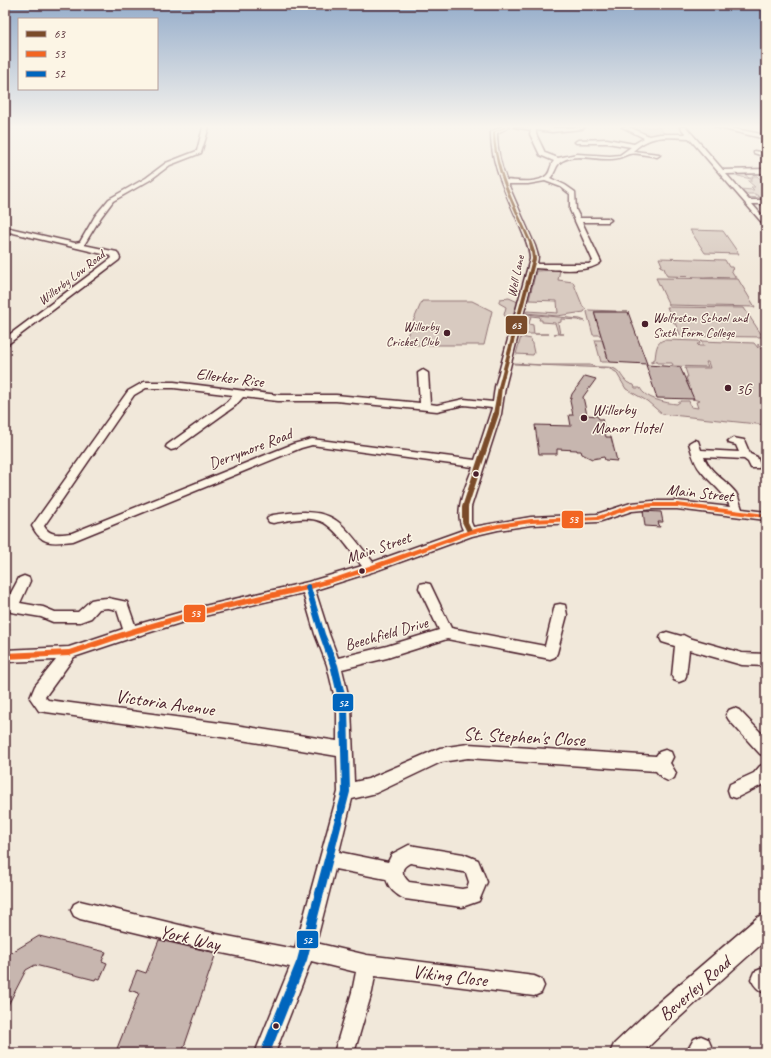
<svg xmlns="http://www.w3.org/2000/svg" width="771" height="1058" font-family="Caveat,sans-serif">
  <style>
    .green { fill: #d8cac0; stroke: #917476 }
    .building { fill: #c7b6af; stroke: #4a1f2b }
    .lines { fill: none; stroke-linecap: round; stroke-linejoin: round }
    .minor-casing { stroke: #4a1f2b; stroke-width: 3 }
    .major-casing { stroke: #4a1f2b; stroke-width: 3 }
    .minor { fill: #fcf5e5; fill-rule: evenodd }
    .major { fill: #fcf5e5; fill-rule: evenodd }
    .bus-1-casing { stroke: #fcf5e5; stroke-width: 3 }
    .bus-2-casing { stroke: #fcf5e5; stroke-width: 3 }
    .bus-3-casing { stroke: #fcf5e5; stroke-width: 3 }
    .bus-1 { fill: #7a4b2a; fill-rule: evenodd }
    .bus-2 { fill: #f26522; fill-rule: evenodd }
    .bus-3 { fill: #0065bd; fill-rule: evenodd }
    .poi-dot { fill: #4a1f2b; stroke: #fcf5e5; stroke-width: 1.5 }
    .labels { text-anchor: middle; stroke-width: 3; stroke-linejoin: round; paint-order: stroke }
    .far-street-label { font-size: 13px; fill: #4a1f2b; stroke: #fcf5e5 }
    .far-poi-label { font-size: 13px; fill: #4a1f2b; stroke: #fcf5e5; text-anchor: start }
    .street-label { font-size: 16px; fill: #4a1f2b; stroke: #fcf5e5 }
    .poi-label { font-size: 16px; fill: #4a1f2b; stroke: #fcf5e5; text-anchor: start }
    .near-street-label { font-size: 19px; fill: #4a1f2b; stroke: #fcf5e5 }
    .line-badge { stroke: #fcf5e5; stroke-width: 1.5 }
    .badge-label { font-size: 11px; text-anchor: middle; font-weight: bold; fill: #fff }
  </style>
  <rect width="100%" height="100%" fill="#f1e8da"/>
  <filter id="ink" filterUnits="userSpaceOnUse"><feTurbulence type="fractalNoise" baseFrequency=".025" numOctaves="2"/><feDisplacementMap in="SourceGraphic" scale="8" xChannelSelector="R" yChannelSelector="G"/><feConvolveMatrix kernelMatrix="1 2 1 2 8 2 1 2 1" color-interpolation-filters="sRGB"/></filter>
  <g filter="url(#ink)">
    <!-- green -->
    <g class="green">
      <polygon points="627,127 658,127 660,128 666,136 648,136"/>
      <polygon points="742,172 749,178 753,178 752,176 757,176 766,184 766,193 764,194 766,196 766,200 749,201 746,197 761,198 755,194 744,194 739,189 754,190 751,187 755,187 748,181 752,181 751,179 738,176 734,173"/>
      <polygon points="690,230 723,231 739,254 705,253"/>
      <polygon points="659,258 725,260 729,267 732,267 733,270 731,270 736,278 667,276 664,268 660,266 662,265"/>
      <polygon points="560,270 558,280 573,282 583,307 586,309 584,312 557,316 526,313 527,311 558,313 557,301 529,300 536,271"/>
      <polygon points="656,278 738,279 755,307 669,305"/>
      <polygon points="509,298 518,302 517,307 515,308 512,320 509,320 504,315 506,307 499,303 499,301 500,299"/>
      <polygon points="422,301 472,301 492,311 484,345 403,345"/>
      <polygon points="667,307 744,308 763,337 681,336 675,323 673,322"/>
      <polygon points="588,310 616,311 616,312 594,312 601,335 593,335 587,312"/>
      <polygon points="526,314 580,319 585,321 580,321 579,320 561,319 561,322 558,323 560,334 564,334 554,334 558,333 555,323 542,322 542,320 539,320 540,317 531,316 529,324 533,325 534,334 549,334 523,334 522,333"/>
      <polygon points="521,337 531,339 534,353 533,355 516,354"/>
      <polygon points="595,340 602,340 609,362 601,362"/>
      <path d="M664,340L699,341L700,344H697L699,346H704L701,341L754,343L758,348V344L766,355V425L662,414L647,401L626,389L616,372L608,368L514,364V363L541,365H590C598,369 608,365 615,369C623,373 622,383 634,385L635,388H640C645,399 666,403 677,404L681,401H689L691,407L698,408L696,402L700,401L693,399L686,377H688L685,368H710L708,362H706L708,367L670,366L673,365L672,363H657V361L651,363V361L655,359C656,351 656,342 664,340Z"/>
    </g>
    <!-- building -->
    <g class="building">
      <polygon points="594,312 628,312 647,364 609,362"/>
      <polygon points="646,365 680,367 694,399 657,398"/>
      <polygon points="585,376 596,379 583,397 587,415 597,416 599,419 602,419 606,437 611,437 617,461 605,460 604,457 592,459 582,454 581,451 577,451 577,450 557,449 557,454 539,454 535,425 571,426 569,415 573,415 570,401 572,394"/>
      <polygon points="643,511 661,512 663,522 658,522 660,527 645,526"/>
      <polygon points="39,936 106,952 102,961 107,963 100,979 96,978 95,980 35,965 26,970 5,1011 5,961 9,954"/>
      <polygon points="159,940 216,953 182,1053 125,1053 116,1051 139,993 129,990 137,970 146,973"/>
    </g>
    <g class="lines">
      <defs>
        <g id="minor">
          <polygon points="203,127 209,127 201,153 170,165 150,180 113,201 101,217 84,245 117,252 120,258 119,260 8,344 5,345 5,338 112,258 111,256 5,231 5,227 75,243 80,242 95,216 109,199 146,178 166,163 197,151"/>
          <path d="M501,127H509L497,133C497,149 500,165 506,180C518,181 538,184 547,175C551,171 550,165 554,161L540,155L530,134L531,130L514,127L552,128L585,127L582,129L552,132L536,130V134L545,153L558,158L577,154L610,156L620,155L631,147L607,143H576L575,142L578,140L607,139L634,144L644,138L622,127H629L649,136L660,134H686L680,127H686L723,170L766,169V173L726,174L749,200H766V204H752L766,220V226L764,225L689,138C666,137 650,134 633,151L659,154L660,155L657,157C651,156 635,152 629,154C623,156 619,159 611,159C596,160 576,153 562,161C555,165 556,173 550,178L565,185L575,192L576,210L580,218H608L611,220L608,222H582L601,262C589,274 552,269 535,268L505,387L501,414L471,507V522L473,527L531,517L597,514L631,503L653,501H677L730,507C725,492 711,484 701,471C694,463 692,453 689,443L694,440L698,441L701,450L739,452L736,445L729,443L728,441L733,438L744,440L750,454L757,457L760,465L759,468H751L748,462L744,459L704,457C710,473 726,480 736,493C739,498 740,504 742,509L766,512V520L677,509H653L632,511L598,522L531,525L498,530L472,536L375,571L315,590L329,634L338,658L387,646L439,630L419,588L420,584L425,583L430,584L451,628L545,646L555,605L560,604L565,605L567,615L557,653L555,657L550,659L447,639L387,658L342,669L351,707L354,782L368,779L440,748L468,744L656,756L659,752L665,750L671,752L673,757L670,763L676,773L674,778L668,781L662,778L656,771L468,758L441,762L376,793L352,799L339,852L388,862L392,854L409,845L463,854L478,860L487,882L479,901L462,907L405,899C396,895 389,889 386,879L335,869L316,943L367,955L534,976L541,979L544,986L541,993L534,996L375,976L372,992L354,1053H334L352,992L356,972L311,961L275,1053H255L290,967L217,952L80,919L74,916L71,910L74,904L80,901L217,934L295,949L338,792L337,756L235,739L39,711L30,698L35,686L56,660L5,662V650L69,647L123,629L117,610L108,608L99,609L91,618L80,622H53L41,617L11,612L5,604L19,578L24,576L29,578L30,581L20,603L43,607L55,612H78L91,600L96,599L108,598L127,602L135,625L200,607L308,582L362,566C352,553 335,526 320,521C306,516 287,521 273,523L269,522L267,519L269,516L273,515C334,506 337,517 373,562L463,530C453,510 466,487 473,467L312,445L301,448L73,541C53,543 42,546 32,526L128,391L144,382H174L278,395H336L420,403L418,373L423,370L428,373L430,404L437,405L464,399L493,402L495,387L530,259C530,247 524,237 520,226C507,194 491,168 491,132ZM545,181L561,187L570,194V210L593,261L589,264H537L538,256L535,246L508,184H528ZM146,388H174L233,395L227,402L167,445L166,447L171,450L175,449L235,406L243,397L278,401H336L437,411L464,405L492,408L475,460L312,439L293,444L72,533C61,534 50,537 44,526L134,395ZM303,593L315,634L327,665L337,707V741L235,725L48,700L45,697L74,657L131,638L200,617ZM410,863L463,872L466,873L469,882L467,888L462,889L409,882C401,874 400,868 410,863Z"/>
          <polygon points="715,127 726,127 766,135 766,139"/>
          <polygon points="754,151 766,153 766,157 754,153"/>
          <polygon points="667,632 681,636 683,635 689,638 742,653 766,654 766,666 742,665 689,650 686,676 684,680 679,682 674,680 672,676 675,646 662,642 660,638 662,634"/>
          <polygon points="734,708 739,710 766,738 766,756 760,754 729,720 726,715 729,710"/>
          <polygon points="766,763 766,783 736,798 730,796 728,790 730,784 754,773 760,766"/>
          <path d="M761,969L766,971V994C758,990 755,987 751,979L754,972Z"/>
          <polygon points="701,1036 708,1039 711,1046 708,1053 686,1053 694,1039"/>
        </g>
        <polygon id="major" points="766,913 766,940 671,1025 642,1053 610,1053 614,1044 653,1007 758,917"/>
      </defs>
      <!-- minor casing -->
      <use href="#minor" class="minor-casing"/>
      <!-- major casing -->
      <use href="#major" class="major-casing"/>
      <!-- minor -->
      <use href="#minor" class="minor"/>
      <!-- major -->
      <use href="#major" class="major"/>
      <defs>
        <path id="bus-1" d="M504,127H507L495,132C496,172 517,207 532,243L535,252L536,259L502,387L499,414L468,507V522L473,532L470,534H468L462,522V507L493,414L498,387L532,259L531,252L529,243C514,207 493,172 493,132Z"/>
        <polygon id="bus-2" points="653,503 677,503 766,514 766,518 677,507 653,507 631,509 598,520 531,523 498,528 471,534 373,570 337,581 308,590 200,615 131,635 69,656 5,659 5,653 69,650 131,629 200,609 308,584 337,577 369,566 470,530 498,524 531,519 598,516 631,505"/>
        <polygon id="bus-3" points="308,584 310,585 311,587 325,634 338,665 348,707 350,792 307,960 270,1053 260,1053 297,960 342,792 340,707 330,665 319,634 305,587 306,585"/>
      </defs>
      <!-- bus-1 casing -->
      <use href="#bus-1" class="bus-1-casing"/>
      <!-- bus-2 casing -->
      <use href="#bus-2" class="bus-2-casing"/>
      <!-- bus-3 casing -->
      <use href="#bus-3" class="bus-3-casing"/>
      <!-- bus-1 -->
      <use href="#bus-1" class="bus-1"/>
      <!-- bus-2 -->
      <use href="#bus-2" class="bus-2"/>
      <!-- bus-3 -->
      <use href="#bus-3" class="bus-3"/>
    </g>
  </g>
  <!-- sky -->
  <linearGradient id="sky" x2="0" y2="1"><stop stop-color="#94acca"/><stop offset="0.46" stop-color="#f9f5ee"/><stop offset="1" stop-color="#f9f5ee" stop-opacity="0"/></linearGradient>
  <rect width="771" height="275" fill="url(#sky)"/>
  <!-- markers -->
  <g class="poi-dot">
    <circle cx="645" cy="324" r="4"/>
    <circle cx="447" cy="333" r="4"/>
    <circle cx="728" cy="388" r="4"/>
    <circle cx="584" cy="418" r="4"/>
    <circle cx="476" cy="474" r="3.5"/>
    <circle cx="362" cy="571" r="3.5"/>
    <circle cx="276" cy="1026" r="3.5"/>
  </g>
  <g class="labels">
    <!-- far-street labels -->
    <g class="far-street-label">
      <text transform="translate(515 276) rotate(-78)" y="5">Well Lane</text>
      <text transform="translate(71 277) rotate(-38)" y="5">Willerby Low Road</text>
    </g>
    <!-- far-poi labels -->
    <g class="far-poi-label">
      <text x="653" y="322">Wolfreton School and<tspan x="653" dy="15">Sixth Form College</tspan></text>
      <text x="439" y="331" text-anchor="end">Willerby<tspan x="439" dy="15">Cricket Club</tspan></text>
    </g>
    <!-- street labels -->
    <g class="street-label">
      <text transform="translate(230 377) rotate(7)" y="6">Ellerker Rise</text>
      <text transform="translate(250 448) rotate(-21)" y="6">Derrymore Road</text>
      <text transform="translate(700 492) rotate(6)" y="6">Main Street</text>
      <text transform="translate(378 547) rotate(-19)" y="6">Main Street</text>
      <text transform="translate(386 633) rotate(-16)" y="6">Beechfield Drive</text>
    </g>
    <!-- poi labels -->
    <g class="poi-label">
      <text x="736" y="394">3G</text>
      <text x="592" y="415">Willerby<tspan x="592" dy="18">Manor Hotel</tspan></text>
    </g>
    <!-- near-street labels -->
    <g class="near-street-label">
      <text transform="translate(165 702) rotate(8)" y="7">Victoria Avenue</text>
      <text transform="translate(524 736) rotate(3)" y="7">St. Stephen's Close</text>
      <text transform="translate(190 937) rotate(13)" y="7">York Way</text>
      <text transform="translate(450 975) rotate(7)" y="7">Viking Close</text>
      <text transform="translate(694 988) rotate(-41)" y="7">Beverley Road</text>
    </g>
  </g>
  <g class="line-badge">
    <rect x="505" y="315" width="23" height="20" rx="4" fill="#7a4b2a"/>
    <rect x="561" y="510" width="23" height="19" rx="4" fill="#f26522"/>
    <rect x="183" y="604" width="23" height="19" rx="4" fill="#f26522"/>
    <rect x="332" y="693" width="22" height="19" rx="4" fill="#0065bd"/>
    <rect x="296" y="930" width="23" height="19" rx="4" fill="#0065bd"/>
  </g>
  <g class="badge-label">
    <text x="516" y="329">63</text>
    <text x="573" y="523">53</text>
    <text x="195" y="617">53</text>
    <text x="343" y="707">52</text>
    <text x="307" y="944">52</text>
  </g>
  <!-- margin -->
  <rect width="771" height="1058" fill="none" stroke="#fcf5e5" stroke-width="20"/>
  <rect x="10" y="10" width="751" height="1038" fill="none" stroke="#4a1f2b" stroke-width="1.5" filter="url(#ink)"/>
  <!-- legend -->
  <rect x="18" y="18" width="140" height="72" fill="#fcf5e5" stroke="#b59f9b"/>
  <rect x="26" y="31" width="20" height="6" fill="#7a4b2a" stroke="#b59f9b"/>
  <text x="54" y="38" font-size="12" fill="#4a1f2b">63</text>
  <rect x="26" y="51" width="20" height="6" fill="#f26522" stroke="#b59f9b"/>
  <text x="54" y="58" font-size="12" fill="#4a1f2b">53</text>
  <rect x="26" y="71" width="20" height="6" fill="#0065bd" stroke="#b59f9b"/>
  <text x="54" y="78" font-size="12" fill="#4a1f2b">52</text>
</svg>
